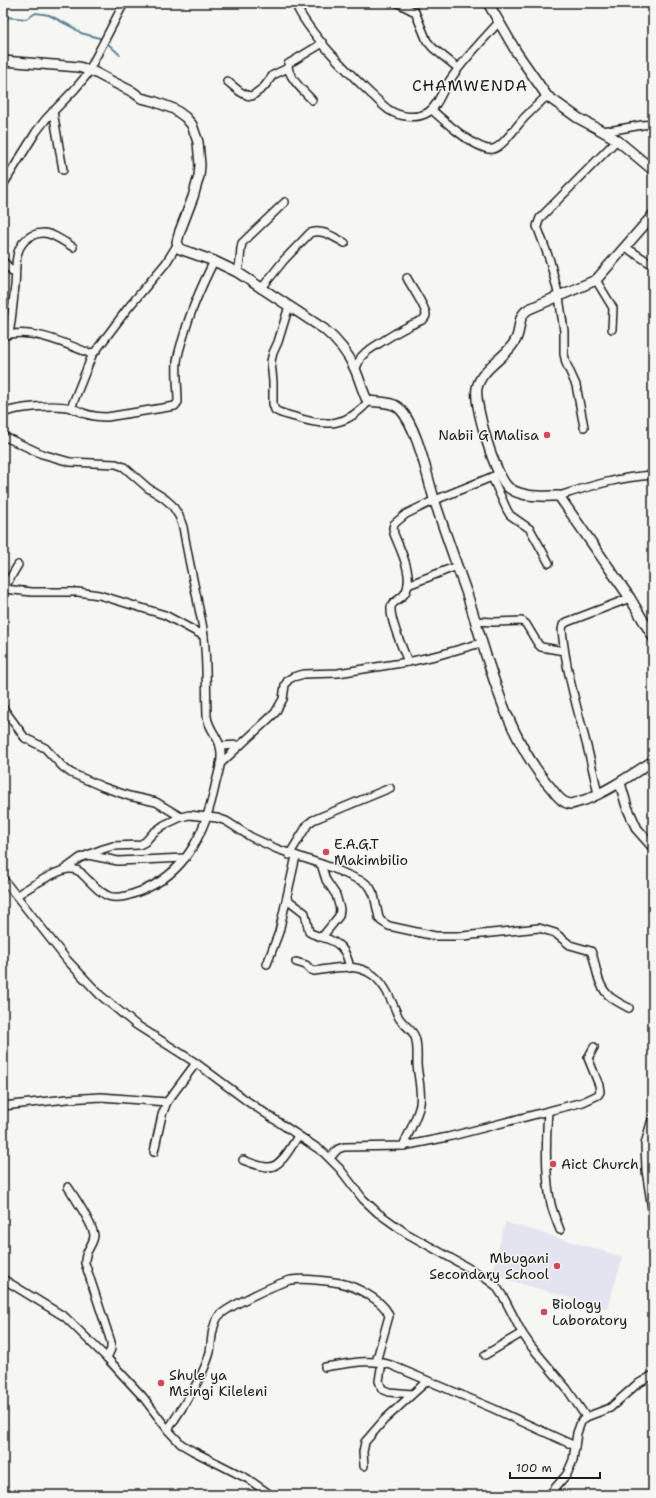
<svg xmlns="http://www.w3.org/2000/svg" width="656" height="1498" font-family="'Shantell Sans',sans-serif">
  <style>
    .built { fill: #e4e4f0 }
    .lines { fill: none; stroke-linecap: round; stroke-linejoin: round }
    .stream { stroke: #5a8595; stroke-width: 2 }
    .minor-casing { stroke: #1c1c1c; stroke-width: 10 }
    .tertiary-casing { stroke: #1c1c1c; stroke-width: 12 }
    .minor { stroke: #f6f6f2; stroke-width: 7 }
    .tertiary { stroke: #f6f6f2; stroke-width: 9 }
    .poi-dot { fill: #d1495b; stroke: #f6f6f2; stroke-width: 1.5 }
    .labels { text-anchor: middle; stroke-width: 3; stroke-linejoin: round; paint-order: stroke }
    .poi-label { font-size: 14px; fill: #1c1c1c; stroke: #f6f6f2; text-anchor: start }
    .quarter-label { font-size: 16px; letter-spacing: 1px; fill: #1c1c1c; stroke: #f6f6f2 }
  </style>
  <rect width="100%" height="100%" fill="#f6f6f2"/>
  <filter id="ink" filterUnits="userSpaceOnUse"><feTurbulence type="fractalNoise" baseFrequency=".025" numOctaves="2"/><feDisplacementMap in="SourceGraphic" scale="8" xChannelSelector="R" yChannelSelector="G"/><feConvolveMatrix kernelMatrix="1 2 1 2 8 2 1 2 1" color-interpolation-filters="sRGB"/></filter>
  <g filter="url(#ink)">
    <!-- built -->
    <polygon class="built" points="505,1222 623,1257 607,1309 492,1275"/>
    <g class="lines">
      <!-- stream -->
      <polyline class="stream" points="3,15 5,17 26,19 36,13 49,15 72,27 81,33 99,38 105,41 120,55"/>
      <defs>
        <g id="minor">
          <path d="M295,3C308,33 347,71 371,94C377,99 383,106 389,110C400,117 416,119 427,113C438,107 441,92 448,83C462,61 481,42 499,22"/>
          <polyline points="398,3 415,12 427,41 433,48 458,68"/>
          <path d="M227,81C235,87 242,96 252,96L264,87L273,75L288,68"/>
          <path d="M312,100C304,91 287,77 288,64L323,43"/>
          <path d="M432,110C443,120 478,152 493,149C503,147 517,125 525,117C532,110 539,103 547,96"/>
          <polyline points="53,111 63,170"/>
          <polyline points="608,131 642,125 653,124"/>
          <polyline points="3,185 36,132 46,119 75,89 86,76 124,3"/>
          <polyline points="625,247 653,265"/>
          <polyline points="3,261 14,273"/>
          <path d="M237,272C242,261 239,254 242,243L285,202"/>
          <polyline points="596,280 613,308 612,329"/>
          <path d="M261,289L284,260L310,233C322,228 335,238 345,243"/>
          <path d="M289,306L278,342L273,353L271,361L273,382V404L275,410C281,414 289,415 295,417C326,427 346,427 369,401"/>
          <path d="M9,334C12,318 13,302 15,286C17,267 12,247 31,236C35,234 39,233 43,233C53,233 64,242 73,247"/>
          <path d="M3,336C30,327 64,343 89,353L95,352L128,308L166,263L177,245"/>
          <path d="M355,370L361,357L366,352C380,343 394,333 409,326C413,323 427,321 426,314C425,306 411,286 407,278"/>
          <polyline points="71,408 93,353"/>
          <path d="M3,413C18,407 55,404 71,408C75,409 79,411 83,413C91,416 99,417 107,417L175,406L178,402C178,389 176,375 177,362C178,353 181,344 184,335C191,309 202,285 214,261"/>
          <polyline points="584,427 576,385 566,363 564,354 564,331 559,297 550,261 537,226 540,218 617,140"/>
          <path d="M3,436L42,454L70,462L116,464L124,467L148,488L164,498L172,505L179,516L183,527C187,551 192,575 197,598C199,611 203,624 204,637C207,663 206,689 207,716C208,728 217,735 220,746C223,758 219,771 216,782C206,830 188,874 138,892C108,904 104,895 83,875C80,871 76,869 70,869C57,869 29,888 17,895"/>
          <polyline points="492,477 507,510 510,515 530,529 549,563"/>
          <path d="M559,496C590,486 620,477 653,475"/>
          <polyline points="408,585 457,566"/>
          <polyline points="4,589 32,592 78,592 99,595 165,615 204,636"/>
          <polyline points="3,590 18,565"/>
          <polyline points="475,621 494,622 522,621 526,624 538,644 541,647 564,651"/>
          <path d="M408,662C403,649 390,621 391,608C391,602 402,599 405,593C415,577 400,549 394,534L393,528L394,524L406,514L435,500L499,474"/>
          <polyline points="3,708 25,738 45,748 63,767 71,773 103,787 129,796 156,802 181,817"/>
          <polyline points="220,746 240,745"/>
          <polyline points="220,764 275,713 283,699 285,685 288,680 293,677 304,674 338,673 408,662 439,655 481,643"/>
          <path d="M598,795C588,739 567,686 562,630L563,625L567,622L630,598"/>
          <polyline points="88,855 118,861 185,858"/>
          <polyline points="289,855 308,824 313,820 390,788"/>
          <polyline points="321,864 326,880 336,895 340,909 339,916 322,937"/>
          <path d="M65,869L80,858L103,849L113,846L139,845L145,842L153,833L164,825L181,817L189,815L217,818L226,821L251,837L277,849L330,867L364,882L370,887L374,895L379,918L381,921L389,926L435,936H463L539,928L555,933L570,945L591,951C594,958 595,965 597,973C602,994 611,999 629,1008"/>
          <polyline points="3,879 67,960 100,995 135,1024 196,1063 247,1101 323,1152 340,1169 363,1199 378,1213 406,1233 481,1275 496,1286 504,1298 522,1333 531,1346 567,1389 586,1417"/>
          <path d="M287,899L305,913L309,932C313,935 317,935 321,937C340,942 346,949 350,968"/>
          <path d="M296,962L306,965L311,970L314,971C331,969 351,963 368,972C384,980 391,1000 398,1016C402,1025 412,1028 415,1037C418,1045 417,1055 417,1064C418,1077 422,1091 420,1104C418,1116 408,1134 403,1146"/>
          <polyline points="267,964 279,932 296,856"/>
          <polyline points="3,1106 67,1099 101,1097 167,1102"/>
          <path d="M548,1111C546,1139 545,1177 551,1204C553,1213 557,1222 560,1230"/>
          <polyline points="154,1152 162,1115 167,1102 196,1063"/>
          <polyline points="330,1158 338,1149 344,1147 403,1146 448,1137 583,1102 598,1095 600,1092 599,1085 588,1058 594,1047"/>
          <path d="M243,1160C251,1163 260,1167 268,1167C281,1168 292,1145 298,1136"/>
          <path d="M68,1187C74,1196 94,1227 94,1236C93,1246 84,1251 85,1263L111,1342V1349L107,1358"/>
          <polyline points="3,1279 65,1317 107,1358 143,1397 168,1430 181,1444 193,1451 248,1479 271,1495"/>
          <polyline points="485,1355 522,1333"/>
          <polyline points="382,1362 379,1381 382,1389 389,1392 412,1394"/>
          <path d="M325,1367C347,1364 370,1358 391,1365L492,1408L575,1446"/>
          <path d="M168,1430C179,1412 192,1394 201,1375C204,1369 208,1360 210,1352C212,1341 211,1327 218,1317C226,1307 278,1283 291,1280C304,1278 327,1281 340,1283C355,1286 385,1301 389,1316L376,1362"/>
          <polyline points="364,1466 363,1452 365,1442 384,1420 427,1381"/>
          <polyline points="549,1495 567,1474 573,1460 577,1433 581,1422 586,1417 610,1408 636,1385 653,1375"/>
        </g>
        <g id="tertiary">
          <polyline points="488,3 517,53 547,96 578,118 604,132 608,131"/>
          <path d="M3,61L79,67L94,72L113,82L133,92L141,98L153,101L174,109L185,117L192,125L198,142L200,165L199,176L193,197L180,231L177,242L180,249L214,261L237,272L324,329C337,340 348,353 355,369C359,378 362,389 366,398L369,401C379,403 392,401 400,409C418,428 427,477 435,502C445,533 456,563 467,594C488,659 505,737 552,789C556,795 563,803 570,804C575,804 580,801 585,800C610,790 631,775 653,761"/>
          <polyline points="604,132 617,140 653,170"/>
          <path d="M653,215L596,280L529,309C516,316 522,330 515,341C506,358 481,368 477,388C474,405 495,477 509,488C523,498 544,496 559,496L630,598L653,637"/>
          <polyline points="620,783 627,807 637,829 653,847"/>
          <polyline points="653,1119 646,1144 647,1170 653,1209"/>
        </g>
      </defs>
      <!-- minor casing -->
      <use href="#minor" class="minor-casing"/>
      <!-- tertiary casing -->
      <use href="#tertiary" class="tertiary-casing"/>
      <!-- minor -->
      <use href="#minor" class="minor"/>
      <!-- tertiary -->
      <use href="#tertiary" class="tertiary"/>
    </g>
  </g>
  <!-- markers -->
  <g class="poi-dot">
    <circle cx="547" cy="435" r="4"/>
    <circle cx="326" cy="852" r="4"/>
    <circle cx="553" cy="1164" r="4"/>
    <circle cx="557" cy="1266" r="4"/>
    <circle cx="544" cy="1312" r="4"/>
    <circle cx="161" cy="1383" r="4"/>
  </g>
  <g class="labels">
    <!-- poi labels -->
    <g class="poi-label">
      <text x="539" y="440" text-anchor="end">Nabii G Malisa</text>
      <text x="334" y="849">E.A.G.T<tspan x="334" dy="16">Makimbilio</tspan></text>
      <text x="561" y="1169">Aict Church</text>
      <text x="549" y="1263" text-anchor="end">Mbugani<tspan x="549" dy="16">Secondary School</tspan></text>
      <text x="552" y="1309">Biology<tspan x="552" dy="16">Laboratory</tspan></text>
      <text x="169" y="1380">Shule ya<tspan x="169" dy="16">Msingi Kileleni</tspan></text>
    </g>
    <!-- quarter labels -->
    <g class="quarter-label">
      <text x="470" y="91">CHAMWENDA</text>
    </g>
  </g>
  <!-- margin -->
  <rect width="656" height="1498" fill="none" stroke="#f6f6f2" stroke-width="16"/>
  <rect x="8" y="8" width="640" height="1482" fill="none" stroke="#1c1c1c" stroke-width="1.5" filter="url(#ink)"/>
  <!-- scale -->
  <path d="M510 1472v6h90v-6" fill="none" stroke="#1c1c1c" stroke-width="2"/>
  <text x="516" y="1472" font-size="12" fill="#1c1c1c" stroke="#f6f6f2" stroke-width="3" paint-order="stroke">100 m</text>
</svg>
